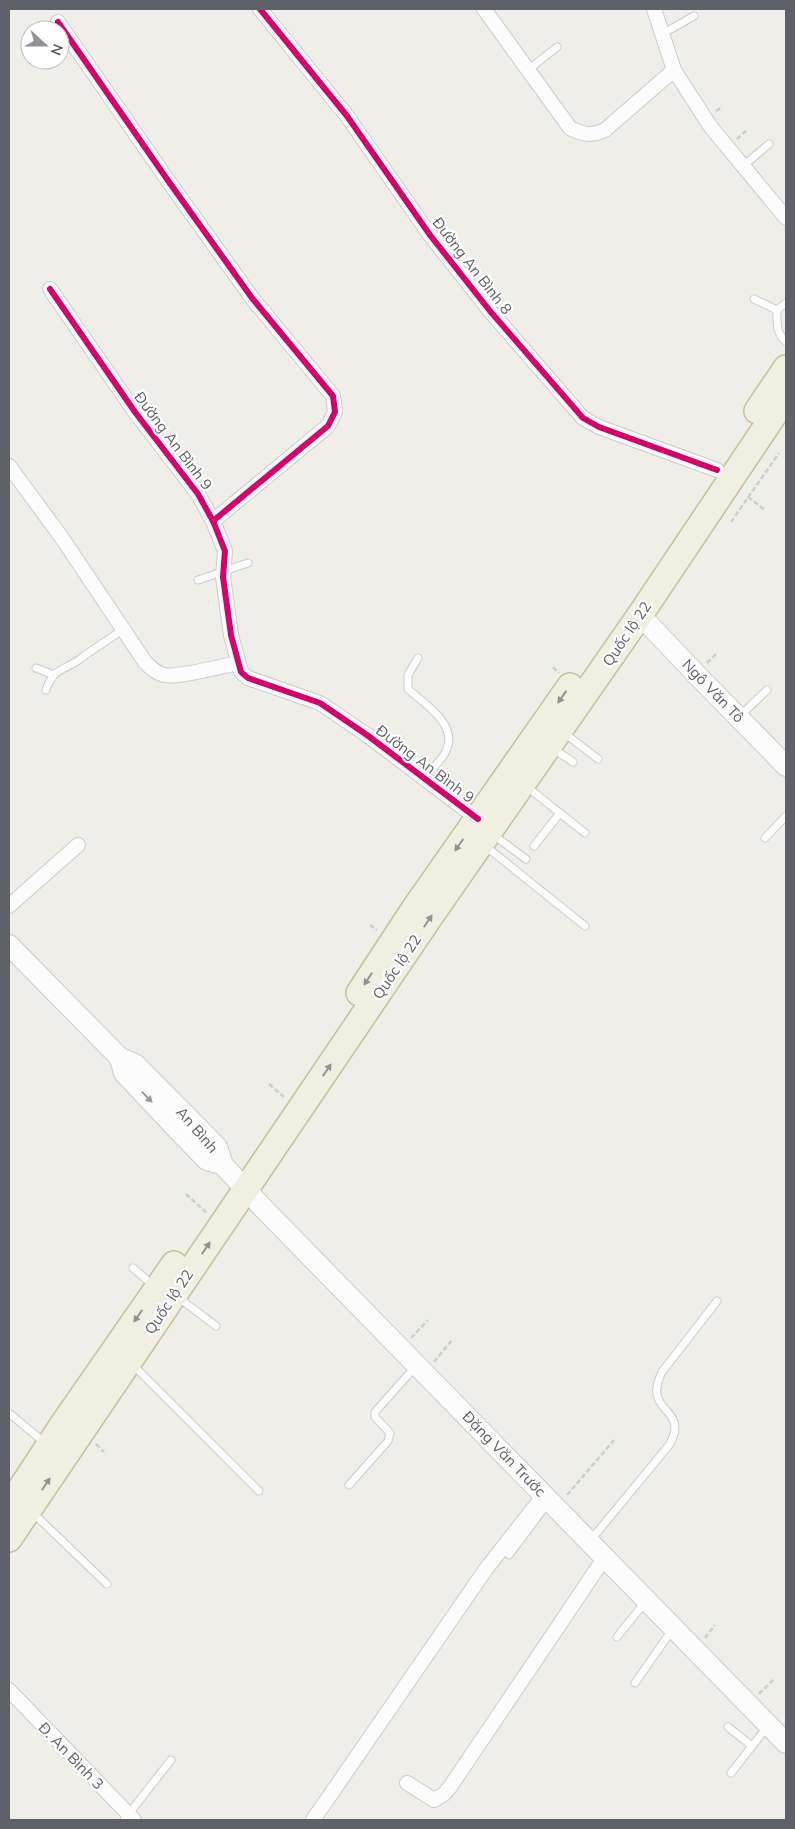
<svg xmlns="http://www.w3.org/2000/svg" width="795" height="1829" font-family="Mulish,sans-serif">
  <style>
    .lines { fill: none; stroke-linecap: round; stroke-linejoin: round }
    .lane-casing { stroke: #cccbcb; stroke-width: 9 }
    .street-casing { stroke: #cccbcb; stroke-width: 16 }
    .secondary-casing { stroke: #cbcccb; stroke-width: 22 }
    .highway-casing { stroke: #c7be95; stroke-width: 28 }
    .path { stroke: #cacfcc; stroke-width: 2.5; stroke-dasharray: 5 2.5; stroke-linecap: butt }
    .lane { stroke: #fdfcfc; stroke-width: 7 }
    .street { stroke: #fdfcfc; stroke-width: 14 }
    .secondary { stroke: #fdfcfc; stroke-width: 20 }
    .highway { stroke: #f1efe2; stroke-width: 25 }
    .cycleway-casing { stroke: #fff; stroke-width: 9 }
    .cycleway { stroke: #d6006c; stroke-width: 6 }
    .oneway { fill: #919393 }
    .oneway2 { fill: #96979c }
    .labels { text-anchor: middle; stroke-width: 4.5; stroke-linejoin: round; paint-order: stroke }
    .street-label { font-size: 15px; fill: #5e6168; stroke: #fff }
  </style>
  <rect width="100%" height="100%" fill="#efeee9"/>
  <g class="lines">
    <defs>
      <g id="lane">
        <polyline points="662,34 694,16"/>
        <polyline points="528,70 557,47"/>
        <polyline points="743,166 769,144"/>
        <polyline points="754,299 777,310"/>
        <path d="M786,303L777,310C777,324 776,332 786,342"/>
        <polyline points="198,580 248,563"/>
        <path d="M418,658L408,675V689C424,703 459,725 446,751C442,761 430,770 423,778"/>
        <polyline points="36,668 54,675"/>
        <path d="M46,690C53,668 65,670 80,659C94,648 109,640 123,629"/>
        <polyline points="740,716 767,690"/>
        <polyline points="563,732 598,759"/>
        <polyline points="552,748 573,762"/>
        <polyline points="526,786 585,833"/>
        <polyline points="492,834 526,859"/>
        <polyline points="765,838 786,816"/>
        <polyline points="484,845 585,926"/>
        <polyline points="534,846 560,813"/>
        <polyline points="133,1268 153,1285"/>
        <polyline points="179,1298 216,1326"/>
        <polyline points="133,1365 259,1491"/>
        <polyline points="9,1413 45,1443"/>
        <polyline points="349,1485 388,1441 390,1433 375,1417 375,1412 415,1367"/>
        <polyline points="33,1513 107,1584"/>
        <path d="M590,1541L670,1444C690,1406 641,1414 662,1372L717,1301"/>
        <polyline points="509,1555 548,1503"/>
        <polyline points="617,1637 646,1601"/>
        <polyline points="635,1683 672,1630"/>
        <polyline points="728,1727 752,1746"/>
        <polyline points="731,1773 767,1727"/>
        <polyline points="124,1820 171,1760"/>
      </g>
      <g id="street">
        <polyline points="260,9 347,116 430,235 490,311 583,418 599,427 717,470"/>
        <path d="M484,9L570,128C583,135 592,136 605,130L674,70"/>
        <polyline points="654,9 674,70 710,126 786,218"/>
        <polyline points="58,22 169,182 252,298 333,396 335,412 328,426 213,521"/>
        <polyline points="50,289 135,412 198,494 213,521 225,551 223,577 231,635 241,672 248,678 320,703 367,735 478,819"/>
        <path d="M9,466L62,538L145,662C151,668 156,673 164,675C178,678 222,666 238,663"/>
        <polyline points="9,906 78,845"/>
        <polyline points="9,1690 134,1820"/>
        <polyline points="407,1783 434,1800 444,1794 450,1787 605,1557"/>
        <polyline points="313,1820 486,1569 544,1495"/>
      </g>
      <g id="secondary">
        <polyline points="640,615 696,674 786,766"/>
        <polyline points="9,945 120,1058 135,1064 217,1147 223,1165 264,1209 786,1743"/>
        <polyline points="120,1058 124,1073 173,1125 207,1160 223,1165"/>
      </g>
      <g id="highway">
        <polyline points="757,411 786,368"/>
        <polyline points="359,993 414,909 570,686"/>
        <polyline points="9,1506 65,1421 174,1264"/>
        <polyline points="9,1539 430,917 640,615 786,397"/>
      </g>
    </defs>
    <!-- lane casing -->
    <use href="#lane" class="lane-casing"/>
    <!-- street casing -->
    <use href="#street" class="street-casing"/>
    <!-- secondary casing -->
    <use href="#secondary" class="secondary-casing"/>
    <!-- highway casing -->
    <use href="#highway" class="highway-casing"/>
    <!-- path -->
    <g class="path">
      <polyline points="716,111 722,107"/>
      <polyline points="737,139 748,129"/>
      <polyline points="748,497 765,510"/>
      <polyline points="731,522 779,453"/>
      <polyline points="707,663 717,653"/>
      <polyline points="553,667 559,673"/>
      <polyline points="370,925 377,930"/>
      <polyline points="269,1084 284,1097"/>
      <polyline points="186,1194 208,1214"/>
      <polyline points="411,1338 428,1320"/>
      <polyline points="434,1362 452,1340"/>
      <polyline points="96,1444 104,1452"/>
      <polyline points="567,1495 615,1439"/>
      <polyline points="705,1638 715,1625"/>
      <polyline points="759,1694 774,1679"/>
    </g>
    <!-- lane -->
    <use href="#lane" class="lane"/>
    <!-- street -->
    <use href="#street" class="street"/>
    <!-- secondary -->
    <use href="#secondary" class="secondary"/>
    <!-- highway -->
    <use href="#highway" class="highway"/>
    <defs>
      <g id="cycleway">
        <polyline points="260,9 347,116 430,235 490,311 583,418 599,427 717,470"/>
        <polyline points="58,22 169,182 252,298 333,396 335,412 328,426 213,521"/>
        <polyline points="50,289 135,412 198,494 213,521 225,551 223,577 231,635 241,672 248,678 320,703 367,735 478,819"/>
      </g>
    </defs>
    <!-- cycleway casing -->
    <use href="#cycleway" class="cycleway-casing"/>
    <!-- cycleway -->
    <use href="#cycleway" class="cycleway"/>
  </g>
  <!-- one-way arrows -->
  <defs><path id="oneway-solid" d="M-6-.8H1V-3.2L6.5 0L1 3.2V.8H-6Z" transform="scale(1.25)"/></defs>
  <g class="oneway">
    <use href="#oneway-solid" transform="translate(562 697) rotate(125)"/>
    <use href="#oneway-solid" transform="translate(459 845) rotate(125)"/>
    <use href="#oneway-solid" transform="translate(428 921) rotate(-56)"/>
    <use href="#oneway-solid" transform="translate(368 979) rotate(123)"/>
    <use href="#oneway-solid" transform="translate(327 1070) rotate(-56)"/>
    <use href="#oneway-solid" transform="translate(206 1248) rotate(-56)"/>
    <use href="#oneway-solid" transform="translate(138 1316) rotate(125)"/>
    <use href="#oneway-solid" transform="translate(46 1484) rotate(-56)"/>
  </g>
  <use class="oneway2" href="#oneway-solid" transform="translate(147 1097) rotate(46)"/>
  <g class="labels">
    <!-- street labels -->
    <g class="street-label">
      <text transform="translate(472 266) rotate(52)" y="5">Đường An Bình 8</text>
      <text transform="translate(173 441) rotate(53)" y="5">Đường An Bình 9</text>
      <text transform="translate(627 634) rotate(-56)" y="5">Quốc lộ 22</text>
      <text transform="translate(713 691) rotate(46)" y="5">Ngô Văn Tô</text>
      <text transform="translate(425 764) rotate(37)" y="5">Đường An Bình 9</text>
      <text transform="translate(397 967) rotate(-56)" y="5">Quốc lộ 22</text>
      <text transform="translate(197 1130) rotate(49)" y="5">An Bình</text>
      <text transform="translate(169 1302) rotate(-56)" y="5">Quốc lộ 22</text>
      <text transform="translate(504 1454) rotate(46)" y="5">Đặng Văn Trước</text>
      <text transform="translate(71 1756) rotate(46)" y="5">Đ. An Bình 3</text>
    </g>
  </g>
  <!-- border -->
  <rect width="795" height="1829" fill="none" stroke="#5e6168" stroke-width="20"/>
  <!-- north arrow -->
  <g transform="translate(45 45) rotate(111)"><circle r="24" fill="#ffffff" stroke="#bfc0c3"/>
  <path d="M0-4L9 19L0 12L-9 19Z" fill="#919295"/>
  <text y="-8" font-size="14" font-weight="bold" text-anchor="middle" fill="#5e6168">N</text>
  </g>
</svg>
